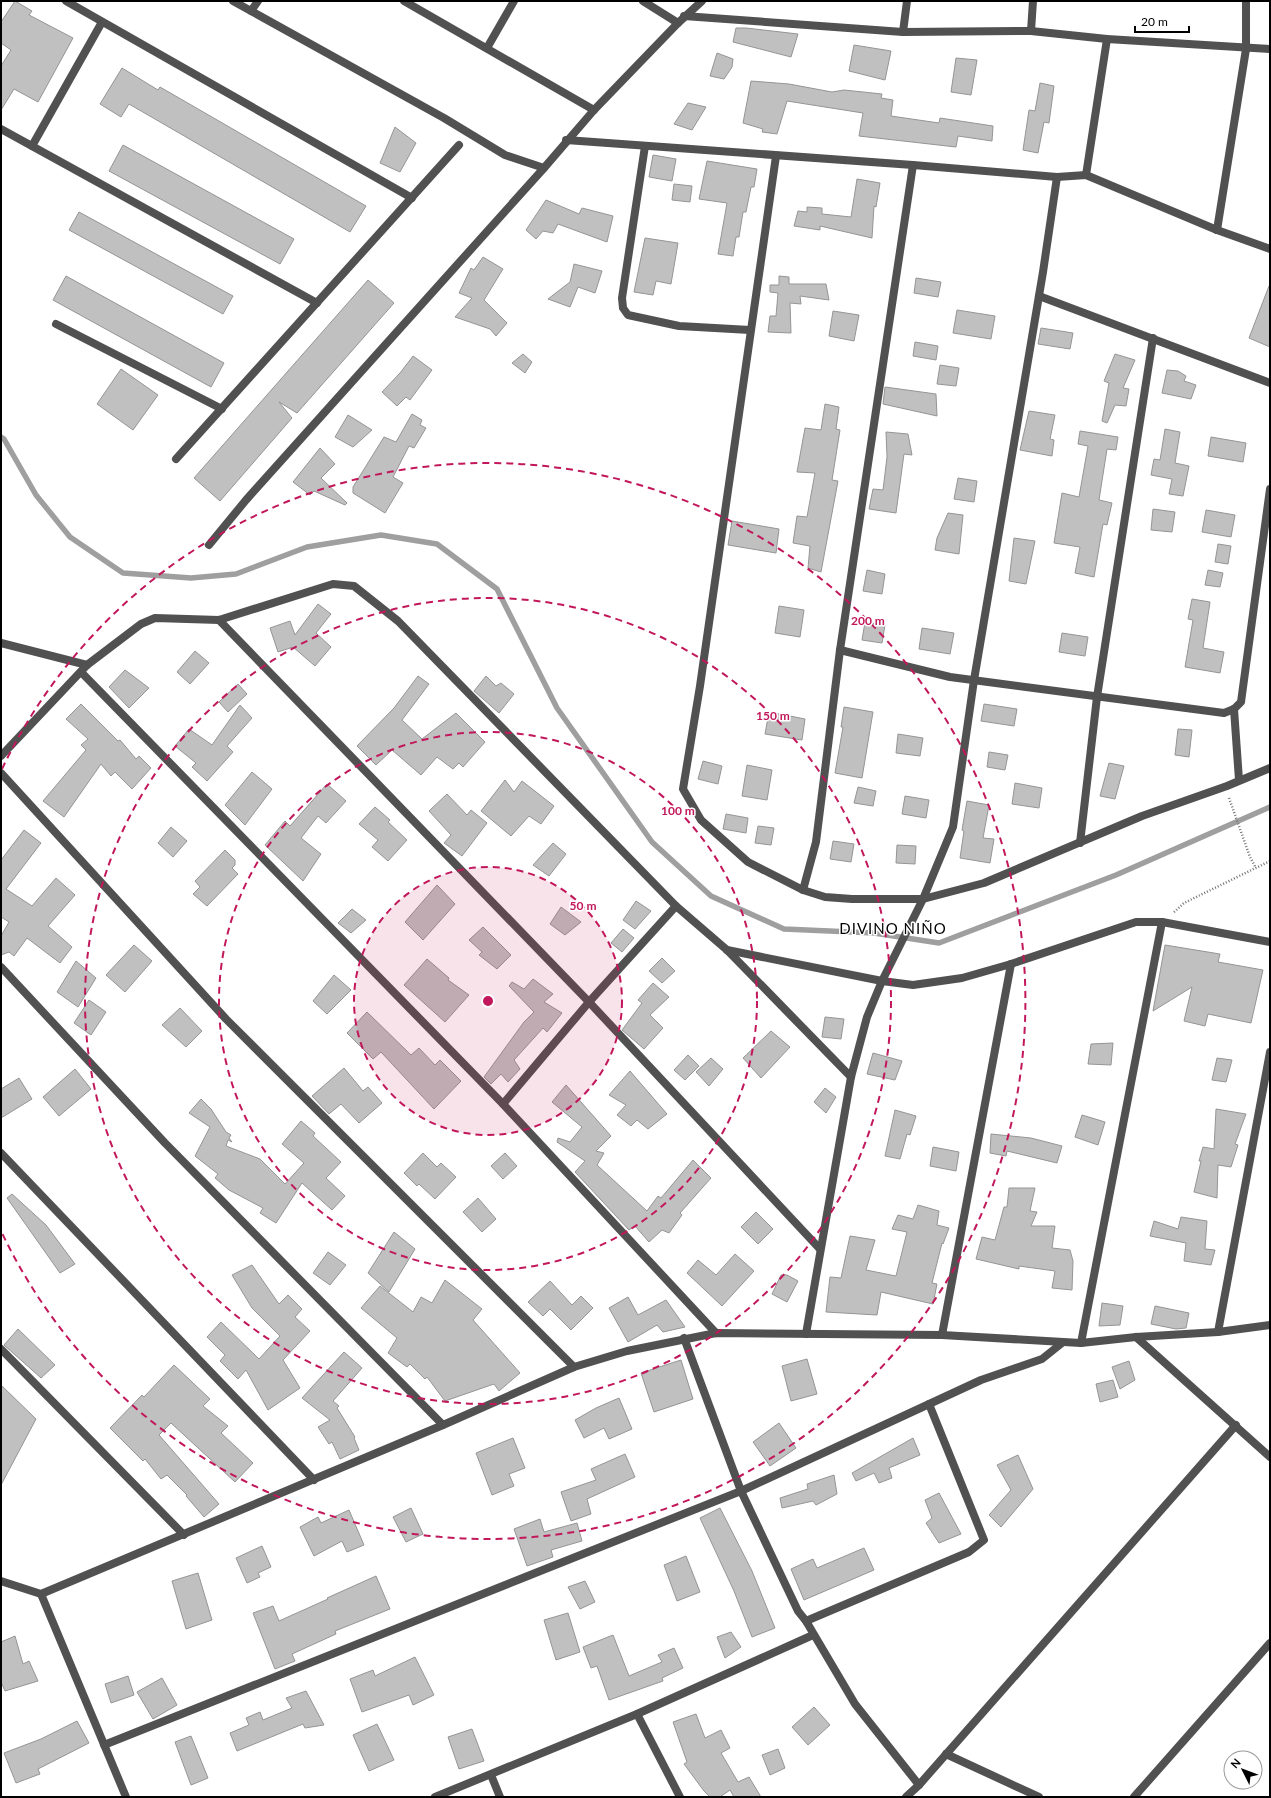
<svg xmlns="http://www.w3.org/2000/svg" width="1271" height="1798" font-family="Lato,sans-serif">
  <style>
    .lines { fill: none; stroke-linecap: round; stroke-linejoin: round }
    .stream { stroke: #9f9f9f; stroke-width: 5.5 }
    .building { fill: #c0c0c0; stroke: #959595 }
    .path { stroke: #737373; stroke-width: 2.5; stroke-dasharray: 1 2; stroke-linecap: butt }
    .street { stroke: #515151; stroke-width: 8 }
    .ring { fill: none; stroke: #c2185b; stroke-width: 2; stroke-dasharray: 7 5 }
    .labels { text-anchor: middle; stroke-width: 3; stroke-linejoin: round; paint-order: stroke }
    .neighbourhood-label { font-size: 15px; letter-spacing: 1px; fill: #000; stroke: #fff }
    .centre { fill: #c2185b; stroke: #fff; stroke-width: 2 }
    .ring-label { font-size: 12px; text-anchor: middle; font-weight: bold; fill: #c2185b; stroke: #fff; stroke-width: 3; stroke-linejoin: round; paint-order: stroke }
  </style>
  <rect width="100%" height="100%" fill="#fff"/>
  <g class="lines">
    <!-- stream -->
    <polyline class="stream" points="1,437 4,439 36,495 70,537 123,573 191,578 236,574 307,547 381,535 437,544 497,589 557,708 652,842 711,896 784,929 874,933 939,943 1116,875 1270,807"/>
  </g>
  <!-- building -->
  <g class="building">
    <polygon points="15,1 32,11 29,15 73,38 38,102 14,89 1,110 1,66 11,50 1,43 1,22"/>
    <polygon points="736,28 746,28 798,34 791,57 733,42"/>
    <polygon points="854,45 891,51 885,80 849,71"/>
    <polygon points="717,53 733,59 732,67 724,79 710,76"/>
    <polygon points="956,58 977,60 971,95 951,92"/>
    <polygon points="122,68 158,90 160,87 366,206 350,232 129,104 121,117 100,104"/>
    <polygon points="751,81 789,84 832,92 844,90 882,94 881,98 893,100 891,116 939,123 940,118 993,126 992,141 958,136 956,147 859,136 863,113 787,101 777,134 762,132 763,129 743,123"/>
    <polygon points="1040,83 1054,86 1049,123 1044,122 1038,153 1023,150 1029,110 1035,111"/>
    <polygon points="688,103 706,107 692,130 674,124"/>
    <polygon points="395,127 416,143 400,172 380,163"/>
    <polygon points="123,145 294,239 280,264 109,171"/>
    <polygon points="653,155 676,159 672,181 649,177"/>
    <polygon points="707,161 757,169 754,187 751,187 746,212 743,212 739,237 736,237 733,256 718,254 727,203 699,199"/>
    <polygon points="857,179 880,183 876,207 874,206 872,238 820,226 820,230 794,226 798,211 807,212 807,207 822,208 822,214 851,217"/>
    <polygon points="674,184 692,186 690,202 672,200"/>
    <polygon points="546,200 579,214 582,208 613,216 607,242 558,224 553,233 543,231 536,239 526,230"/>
    <polygon points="79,212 233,296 223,314 69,230"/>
    <polygon points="645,238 678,243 671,284 656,281 653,295 634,292"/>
    <polygon points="483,257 503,269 484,300 507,323 496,336 490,329 455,317 472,298 459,293 471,268 474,270"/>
    <polygon points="574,264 602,271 595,293 578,287 570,307 548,299 570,282"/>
    <polygon points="66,276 224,363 211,387 53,300"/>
    <polygon points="779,276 789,277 789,284 826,284 829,300 800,296 801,304 790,303 791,333 768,332 770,316 776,316 778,293 770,292 770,285 779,285"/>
    <polygon points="916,278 941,282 938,297 914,293"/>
    <polygon points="368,280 394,303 297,413 279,402 292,418 220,501 194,478"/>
    <polygon points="1269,286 1270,287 1270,347 1249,338"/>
    <polygon points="957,310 995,316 991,339 953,333"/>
    <polygon points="833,311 859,315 854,341 829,336"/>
    <polygon points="1041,328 1073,333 1070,349 1038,344"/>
    <polygon points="915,342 938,346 936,360 913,356"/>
    <polygon points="523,354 532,362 525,373 512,363"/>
    <polygon points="1115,354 1135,360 1123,388 1129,389 1126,406 1115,405 1107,423 1102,421 1109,383 1104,381"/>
    <polygon points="413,356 432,370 410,400 406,397 397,406 382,392 400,373"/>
    <polygon points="940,365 959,368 956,386 937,384"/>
    <polygon points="121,369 158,395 133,430 97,404"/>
    <polygon points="1167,370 1178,371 1186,376 1184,381 1196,385 1191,399 1162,393"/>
    <polygon points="885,387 936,394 937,416 883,404"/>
    <polygon points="825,404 839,407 836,429 840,430 832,480 838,481 821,572 808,568 810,546 793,543 797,516 807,517 815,473 797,472 805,428 821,430"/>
    <polygon points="1029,411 1055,415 1050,439 1054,440 1052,456 1020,450"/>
    <polygon points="412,414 422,420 420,425 426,428 414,448 409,446 393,477 403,483 385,513 353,493 353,487 384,437 396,442"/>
    <polygon points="348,415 372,430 353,447 335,437"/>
    <polygon points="1165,429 1180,432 1175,463 1189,466 1183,496 1169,494 1172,479 1151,475 1154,459 1160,460"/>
    <polygon points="1080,431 1118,437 1116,450 1107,449 1099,500 1112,503 1107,525 1103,524 1094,577 1075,573 1080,547 1054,543 1062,493 1079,497 1088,446 1078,444"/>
    <polygon points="886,432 908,434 912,455 904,454 896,513 869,509 873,489 883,490 887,457"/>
    <polygon points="1211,437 1246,443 1243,462 1208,456"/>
    <polygon points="320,448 335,464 321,478 347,503 345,505 314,491 310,495 293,482"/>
    <polygon points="958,478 977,481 974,502 954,499"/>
    <polygon points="1153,509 1175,512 1172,532 1151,530"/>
    <polygon points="1206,510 1235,515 1231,537 1202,532"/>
    <polygon points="948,513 963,515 959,554 935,550 937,538"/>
    <polygon points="732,521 779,529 776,553 728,545"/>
    <polygon points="1014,538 1035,541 1026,584 1009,581"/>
    <polygon points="1218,544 1231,546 1228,564 1215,562"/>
    <polygon points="867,570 885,574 882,594 863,591"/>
    <polygon points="1208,570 1223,573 1220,587 1205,585"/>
    <polygon points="1192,599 1210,602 1203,648 1224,652 1220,673 1185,667 1193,620 1188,619"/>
    <polygon points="318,604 331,614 316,633 331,647 315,666 293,647 278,652 270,628 290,621 295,635"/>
    <polygon points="779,606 804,610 800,637 775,633"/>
    <polygon points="865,622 885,625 882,643 862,640"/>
    <polygon points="922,628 954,633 950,654 919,649"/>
    <polygon points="1062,633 1088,637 1085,656 1059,652"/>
    <polygon points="195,651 209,663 190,684 177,672"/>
    <polygon points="125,670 149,688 129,708 109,687"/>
    <polygon points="418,676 429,684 402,720 422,739 456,713 485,742 463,767 459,763 453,769 437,757 421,775 392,750 376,765 357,746 394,708"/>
    <polygon points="486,676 496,686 501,683 514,694 499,713 474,691"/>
    <polygon points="238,684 247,694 228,712 219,702"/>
    <polygon points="81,704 118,741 120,740 136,759 139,756 151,768 132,789 115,772 111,776 101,764 64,817 43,801 86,750 81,745 88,739 66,719"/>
    <polygon points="984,704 1017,709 1014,726 981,721"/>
    <polygon points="240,705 252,718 227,746 233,752 207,781 192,767 196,763 175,746 189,729 212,745"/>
    <polygon points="844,707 873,712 862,778 835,773 843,727 841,727"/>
    <polygon points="769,712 805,719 802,740 765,734"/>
    <polygon points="1178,729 1192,730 1189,757 1175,755"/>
    <polygon points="898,734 923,738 920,756 896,753"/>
    <polygon points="989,752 1008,755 1005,770 987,767"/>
    <polygon points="703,761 722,766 718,784 698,779"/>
    <polygon points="1109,763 1124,766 1115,799 1100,796"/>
    <polygon points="747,765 772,770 767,800 742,796"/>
    <polygon points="252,772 272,789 245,825 225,805"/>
    <polygon points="505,780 514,792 522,781 554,806 541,824 529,816 511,836 481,811"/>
    <polygon points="1015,783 1042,788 1039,808 1012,804"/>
    <polygon points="327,784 346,801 326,823 318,816 301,838 321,854 303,881 265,845 285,821 290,826"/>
    <polygon points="858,787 876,791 873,806 854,803"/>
    <polygon points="447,794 467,815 471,810 487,823 462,856 444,843 451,835 429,811"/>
    <polygon points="905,796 929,800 926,818 902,814"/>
    <polygon points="967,801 989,805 983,838 994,839 990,863 960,858 964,831 962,830"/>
    <polygon points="375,807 390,820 388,822 407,840 388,861 372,847 378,840 359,824"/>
    <polygon points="726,814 748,818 746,833 723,829"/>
    <polygon points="758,826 774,828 771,845 755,843"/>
    <polygon points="171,827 187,841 173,857 158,843"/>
    <polygon points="24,830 41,843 6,889 32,906 56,878 75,895 48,926 72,947 60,963 27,938 14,956 9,952 1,955 1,936 9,922 1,917 1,860"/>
    <polygon points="833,841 854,844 851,862 830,859"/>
    <polygon points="553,843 566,854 549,876 533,865"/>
    <polygon points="897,845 916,846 915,864 896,863"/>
    <polygon points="225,850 235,860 235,865 232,868 238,874 207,906 193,894 200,887 195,881"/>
    <polygon points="437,885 455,904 423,940 405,922"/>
    <polygon points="636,901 651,911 635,929 623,920"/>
    <polygon points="561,907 581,922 565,935 550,924"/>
    <polygon points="352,909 366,920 351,933 338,923"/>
    <polygon points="483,927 511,955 497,969 479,955 482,952 469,940"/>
    <polygon points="623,929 634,938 622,952 611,943"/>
    <polygon points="134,945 152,961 125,992 106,975"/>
    <polygon points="1165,945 1220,954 1218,962 1263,970 1251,1023 1208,1014 1205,1026 1184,1021 1192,987 1153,1011"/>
    <polygon points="662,958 675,971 662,983 649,971"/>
    <polygon points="427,959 449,978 448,980 469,995 445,1022 404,985"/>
    <polygon points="76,961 96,978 78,1007 57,992"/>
    <polygon points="334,975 351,990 327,1014 313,1001"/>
    <polygon points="533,979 553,994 544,1002 562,1013 547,1032 543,1028 514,1060 520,1069 508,1082 501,1074 491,1084 484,1077 524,1022 534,1012 509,986 512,982 524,989"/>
    <polygon points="653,983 669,997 650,1015 663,1028 644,1049 622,1030 642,1003 638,1000"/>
    <polygon points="89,1000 106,1012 91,1035 74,1023"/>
    <polygon points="180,1008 202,1031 186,1047 162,1025"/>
    <polygon points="367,1012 411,1055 419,1048 435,1065 440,1060 461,1081 434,1109 381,1052 373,1059 347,1033"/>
    <polygon points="825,1017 844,1019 841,1039 822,1037"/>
    <polygon points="771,1031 790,1047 761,1078 743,1058"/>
    <polygon points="1113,1043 1111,1065 1088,1064 1091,1044"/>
    <polygon points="873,1053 902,1061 895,1080 867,1074"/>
    <polygon points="688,1055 699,1066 685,1080 674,1070"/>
    <polygon points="711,1058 723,1069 709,1086 696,1072"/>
    <polygon points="1217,1058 1232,1060 1226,1082 1212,1080"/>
    <polygon points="344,1068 363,1091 368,1087 382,1103 359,1123 341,1104 329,1114 312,1096"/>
    <polygon points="75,1069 91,1089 59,1116 43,1097"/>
    <polygon points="630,1071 667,1114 648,1129 637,1120 631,1126 617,1115 626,1105 609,1095"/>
    <polygon points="19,1078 32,1099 1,1118 1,1089"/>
    <polygon points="566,1085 611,1136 596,1151 604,1153 597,1165 647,1211 658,1196 661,1198 693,1160 711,1178 680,1213 682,1215 669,1233 662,1230 649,1242 635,1226 629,1230 575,1172 585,1161 557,1142 558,1138 570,1142 582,1127 552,1102"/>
    <polygon points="825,1088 836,1097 826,1113 814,1102"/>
    <polygon points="201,1099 211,1109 226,1132 231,1135 229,1138 232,1142 228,1140 226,1146 260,1159 285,1184 304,1163 282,1144 301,1121 315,1133 313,1136 341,1162 326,1178 345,1196 332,1210 302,1183 276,1223 260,1213 263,1208 229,1190 215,1178 218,1174 195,1156 210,1127 189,1113"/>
    <polygon points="1216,1109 1246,1114 1235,1144 1238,1145 1231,1167 1218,1165 1217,1198 1194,1192 1201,1161 1199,1161 1203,1147 1214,1149"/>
    <polygon points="895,1110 916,1116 910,1135 907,1134 900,1159 885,1156"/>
    <polygon points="1082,1115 1105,1122 1098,1145 1075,1137"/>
    <polygon points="991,1134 1031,1138 1062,1146 1057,1163 1007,1151 1006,1156 990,1153"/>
    <polygon points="933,1147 959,1152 956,1171 930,1166"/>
    <polygon points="423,1153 437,1167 441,1163 456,1177 435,1199 419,1184 417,1186 404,1173"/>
    <polygon points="505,1153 517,1166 503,1179 491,1166"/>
    <polygon points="1009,1188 1035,1188 1030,1211 1037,1212 1031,1226 1055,1226 1052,1248 1070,1250 1073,1261 1072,1290 1052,1288 1055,1271 1019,1266 1019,1269 976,1259 982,1237 995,1240 1004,1207 1007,1207"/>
    <polygon points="12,1194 46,1225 75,1264 60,1273 7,1198"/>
    <polygon points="478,1198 496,1219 482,1232 463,1212"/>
    <polygon points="918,1205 939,1211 937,1225 949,1228 943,1244 942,1243 932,1283 937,1284 933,1304 881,1292 877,1315 826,1312 830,1277 841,1278 850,1236 875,1240 866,1270 896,1276 907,1232 892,1229 898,1215 913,1219"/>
    <polygon points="756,1212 773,1229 758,1244 741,1227"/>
    <polygon points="1181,1217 1207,1221 1205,1249 1215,1250 1211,1265 1184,1261 1186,1243 1150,1236 1154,1221 1178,1229"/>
    <polygon points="394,1232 415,1249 389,1292 368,1273"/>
    <polygon points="328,1252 346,1265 330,1285 313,1273"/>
    <polygon points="735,1254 754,1271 722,1306 687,1273 698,1260 716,1275"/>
    <polygon points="252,1265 279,1304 288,1295 302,1309 295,1317 310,1331 283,1360 300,1388 268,1410 246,1370 238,1379 220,1361 225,1355 207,1337 221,1322 259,1359 280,1336 252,1308 232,1275"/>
    <polygon points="781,1275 787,1275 798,1281 787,1302 772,1294"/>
    <polygon points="445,1280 482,1309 473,1320 520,1373 499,1391 494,1384 445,1401 427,1377 425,1379 410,1364 407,1367 388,1353 397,1338 361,1308 380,1286 413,1312 421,1297 432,1303"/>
    <polygon points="550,1281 572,1305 581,1296 593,1308 571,1330 550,1309 543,1316 528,1302"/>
    <polygon points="628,1297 638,1315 666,1300 685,1327 663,1332 657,1325 628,1342 609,1308"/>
    <polygon points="1102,1303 1123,1306 1120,1325 1099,1326"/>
    <polygon points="1155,1306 1189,1313 1186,1328 1176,1329 1151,1324"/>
    <polygon points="18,1329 55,1365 41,1378 4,1345"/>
    <polygon points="344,1352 362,1368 333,1401 339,1406 337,1408 355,1437 354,1438 359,1450 340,1459 332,1442 329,1444 318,1427 330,1420 302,1398"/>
    <polygon points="807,1359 817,1394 791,1401 782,1366"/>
    <polygon points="681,1360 693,1399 654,1412 641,1373"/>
    <polygon points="1129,1361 1135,1380 1120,1389 1112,1367"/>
    <polygon points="174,1365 210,1399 203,1406 228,1426 221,1433 253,1463 235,1482 171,1423 159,1435 219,1504 204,1517 186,1496 187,1495 167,1475 161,1479 145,1459 143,1461 110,1428 142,1395 144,1397"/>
    <polygon points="1113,1380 1118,1397 1100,1402 1096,1384"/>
    <polygon points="1,1385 36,1419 1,1485"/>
    <polygon points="619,1398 632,1429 609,1439 604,1428 584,1438 575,1420 596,1408"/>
    <polygon points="779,1423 796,1448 770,1466 753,1442"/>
    <polygon points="513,1438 525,1468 509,1474 514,1486 492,1495 476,1453"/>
    <polygon points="913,1438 920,1455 889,1468 892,1478 879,1483 874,1473 856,1481 852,1473"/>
    <polygon points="625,1454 635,1477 587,1499 591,1514 571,1521 561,1492 596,1480 591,1469"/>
    <polygon points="1018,1455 1033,1489 1001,1527 989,1515 1011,1490 997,1465"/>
    <polygon points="834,1475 837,1494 816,1505 813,1501 782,1508 780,1498 808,1489 807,1484"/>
    <polygon points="939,1493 961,1534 939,1543 926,1523 932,1518 925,1500"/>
    <polygon points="411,1508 423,1534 406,1542 393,1517"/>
    <polygon points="720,1508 752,1571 775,1628 752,1637 734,1591 700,1518"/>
    <polygon points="349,1510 364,1545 347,1552 342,1541 314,1556 300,1527 318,1517 321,1523"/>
    <polygon points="540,1519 544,1532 577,1523 582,1541 551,1550 553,1557 527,1566 514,1529"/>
    <polygon points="262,1546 271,1567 258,1573 260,1577 247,1583 236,1558"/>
    <polygon points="864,1548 874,1570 804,1600 791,1569 813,1559 817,1568"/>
    <polygon points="686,1556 700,1592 677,1601 664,1565"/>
    <polygon points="198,1573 212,1620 186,1629 172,1581"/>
    <polygon points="376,1576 390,1609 335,1631 336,1634 292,1654 295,1661 275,1669 253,1613 273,1606 279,1621 328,1599 327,1598"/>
    <polygon points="585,1581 595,1602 580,1609 568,1587"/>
    <polygon points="568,1613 580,1652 556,1660 544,1620"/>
    <polygon points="731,1632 741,1647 725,1658 717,1637"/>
    <polygon points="613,1635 629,1676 662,1662 658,1655 674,1648 683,1668 662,1678 663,1681 609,1700 597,1666 591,1668 583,1647"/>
    <polygon points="15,1636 23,1664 29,1661 38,1681 5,1691 1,1682 1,1642"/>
    <polygon points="415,1657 434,1695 413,1705 409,1695 362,1712 350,1679 373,1670 375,1676"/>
    <polygon points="128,1676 134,1695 111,1703 105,1684"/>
    <polygon points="162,1678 177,1705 153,1719 137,1692"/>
    <polygon points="306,1691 324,1725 305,1728 303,1724 237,1751 230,1733 249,1725 246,1718 260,1712 263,1720 292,1708 286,1698"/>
    <polygon points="814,1707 830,1725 808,1745 792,1727"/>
    <polygon points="696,1714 705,1738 721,1730 730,1748 721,1753 738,1782 749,1777 761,1797 734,1797 730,1790 720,1797 710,1797 704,1791 684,1764 687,1762 673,1722"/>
    <polygon points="77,1721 89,1743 38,1769 40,1774 16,1783 4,1753 41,1739"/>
    <polygon points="377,1724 394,1760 369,1771 353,1735"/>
    <polygon points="472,1729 484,1761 459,1769 448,1737"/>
    <polygon points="191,1736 208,1778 191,1785 175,1742"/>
    <polygon points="778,1749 785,1768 770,1775 762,1755"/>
  </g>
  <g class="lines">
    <!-- path -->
    <g class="path">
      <polyline points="1229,798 1250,857 1256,868"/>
      <polyline points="1174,912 1184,903 1270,861"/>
    </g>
    <!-- street -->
    <g class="street">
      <polyline points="66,1 412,198"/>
      <polyline points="233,1 444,118 505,155 544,168"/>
      <polyline points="404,1 594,110"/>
      <polyline points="643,1 678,23"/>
      <polyline points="251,11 258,1"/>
      <polyline points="684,16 903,32 1031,31 1107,39 1270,49"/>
      <polyline points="1031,31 1033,1"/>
      <polyline points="903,32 907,1"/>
      <polyline points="487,48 514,1"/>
      <polyline points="1,129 317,303"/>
      <polyline points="566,140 913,165 1057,177 1086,175 1217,230 1270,249"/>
      <polyline points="32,146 102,22"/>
      <polyline points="645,146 622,298 623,308 628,315 679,326 750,330"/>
      <polyline points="776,156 700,686 683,789 701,820 748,862 803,890 825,897 852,899 923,899 984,883 1142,816 1227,786 1270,768"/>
      <polyline points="1086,175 1107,39"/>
      <polyline points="1217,230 1246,49 1246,1"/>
      <polyline points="1039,296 1270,383"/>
      <polyline points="56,324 222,409"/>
      <polyline points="176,459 459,145"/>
      <polyline points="209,545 246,500 544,168 594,110 678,23 702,1"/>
      <polyline points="219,620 589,1002 820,1249"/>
      <polyline points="1,643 87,665"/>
      <polyline points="840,650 950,677 1224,713 1234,709 1241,702 1270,489"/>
      <polyline points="81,672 503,1104 716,1333"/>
      <polyline points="1234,709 1239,780"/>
      <polyline points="1,756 87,665 141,624 155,618 219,620 333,584 354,586 398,621 676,906 727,950 851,1077"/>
      <polyline points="1,773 226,1019 574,1367"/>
      <polyline points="1080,843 1097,697 1153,338"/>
      <polyline points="803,890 816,842 840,650 913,165"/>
      <polyline points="727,950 882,981 913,985 962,978 1011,964 1136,922 1162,922"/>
      <polyline points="1,967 165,1143 443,1425"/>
      <polyline points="503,1104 589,1002 676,906"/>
      <polyline points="1,1153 314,1480"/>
      <polyline points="1218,1332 1270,1052"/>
      <polyline points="806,1334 851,1077 867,1017 882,981 923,899 953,827 974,680 1043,272 1057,177"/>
      <polyline points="942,1335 1011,964"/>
      <polyline points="1136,1337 1270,1457"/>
      <polyline points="684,1338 741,1491 798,1611 806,1621 855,1704 919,1785"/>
      <polyline points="1081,1343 1162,922 1270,942"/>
      <polyline points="1,1349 184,1535"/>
      <polyline points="1,1581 41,1594 443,1425 574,1367 627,1351 716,1333 942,1335 1081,1343 1136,1337 1218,1332 1270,1325"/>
      <polyline points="41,1594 126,1797"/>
      <polyline points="806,1621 969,1552 984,1540 929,1404"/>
      <polyline points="637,1714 680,1797"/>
      <polyline points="104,1745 741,1491 981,1380 1042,1359 1062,1343"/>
      <polyline points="946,1754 1039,1797"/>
      <polyline points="491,1775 500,1797"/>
      <polyline points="435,1797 637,1714 813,1635"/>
      <polyline points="906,1797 919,1785 1236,1425"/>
      <polyline points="1134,1797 1270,1643"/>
    </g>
  </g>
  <!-- distance rings -->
  <circle cx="488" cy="1001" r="134" fill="#c2185b" fill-opacity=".12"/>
  <g class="ring">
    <circle cx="488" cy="1001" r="134"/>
    <circle cx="488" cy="1001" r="269"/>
    <circle cx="488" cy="1001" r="403"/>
    <path d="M2 769A538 538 0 1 1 2 1233"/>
  </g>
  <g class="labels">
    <!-- neighbourhood labels -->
    <g class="neighbourhood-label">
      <text x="893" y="934">DIVINO NIÑO</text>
    </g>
  </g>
  <circle cx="488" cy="1001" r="6" class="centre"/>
  <g class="ring-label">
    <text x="868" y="625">200 m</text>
    <text x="773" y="720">150 m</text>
    <text x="678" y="815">100 m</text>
    <text x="583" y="910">50 m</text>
  </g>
  <!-- border -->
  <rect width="1271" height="1798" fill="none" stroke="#000000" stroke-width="4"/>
  <!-- north arrow -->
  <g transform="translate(1243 1770) rotate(312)"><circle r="19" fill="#ffffff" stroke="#999999"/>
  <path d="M0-3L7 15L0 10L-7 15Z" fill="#000000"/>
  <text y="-6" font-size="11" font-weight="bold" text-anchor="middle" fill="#000000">N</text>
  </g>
  <!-- scale -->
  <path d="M1135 26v6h54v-6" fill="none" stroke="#000000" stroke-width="2"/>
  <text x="1141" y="26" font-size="12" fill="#000000" stroke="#ffffff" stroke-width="3" paint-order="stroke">20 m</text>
</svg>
